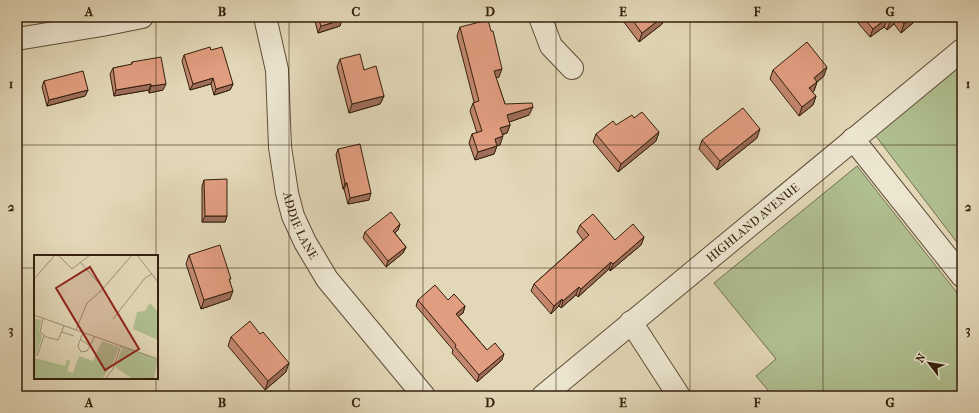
<svg xmlns="http://www.w3.org/2000/svg" width="979" height="413" font-family="'IM FELL French Canon',serif">
  <style>
    .green { fill: #b0bf90; stroke: #72704e }
    .lines { fill: none; stroke-linecap: round; stroke-linejoin: round }
    .minor-casing { stroke: #604e38; stroke-width: 24 }
    .minor { stroke: #ece5d0; stroke-width: 22 }
    .wall { fill: #c2876e; stroke: #34200d }
    .shaded-wall { fill: #9e6e5a; stroke: #34200d }
    .building { fill: #e19d80; stroke: #34200d }
    .grid { fill: none; stroke: #34200d; stroke-width: 1; stroke-opacity: 0.55 }
    .labels { text-anchor: middle; stroke-width: 3; stroke-linejoin: round; paint-order: stroke }
    .street-label { font-size: 12px; fill: #34200d; stroke: #ece5d0 }
    .inset-road { fill: none; stroke: #9c8e73; stroke-width: 1 }
    .view { fill: #8f2418; fill-opacity: 0.15; stroke: #8f2418; stroke-width: 2 }
    .inset-edge { fill: none; stroke: #34200d; stroke-width: 2 }
    .neatline { fill: none; stroke: #34200d; stroke-width: 1.5 }
    .grid-label { font-size: 13px; text-anchor: middle; font-weight: bold; fill: #34200d }
  </style>
  <rect width="100%" height="100%" fill="#e2d7b7"/>
  <filter id="stains"><feTurbulence type="fractalNoise" baseFrequency=".005" numOctaves="4"/><feColorMatrix values="0 0 0 0 .2 0 0 0 0 .09 0 0 0 0 .02 0 0 0 .5 -.17"/></filter>
  <radialGradient id="worn" r=".72"><stop offset=".6" stop-color="#630" stop-opacity="0"/><stop offset="1" stop-color="#630" stop-opacity=".3"/></radialGradient>
  <!-- green -->
  <g class="green">
    <polygon points="962,51 962,249 869,127"/>
    <polygon points="857,166 962,299 962,396 773,396 756,376 776,359 714,283"/>
  </g>
  <g class="lines">
    <defs>
      <g id="minor">
        <path id="s1" d="M265,17L277,70L280,147L287,193L293,216L305,242L327,279L424,396"/>
        <polyline points="540,17 551,46 572,68"/>
        <polyline points="17,39 102,25 142,17"/>
        <polyline points="853,139 962,276"/>
        <polyline points="631,322 679,396"/>
        <path id="s2" d="M543,396L962,50"/>
      </g>
    </defs>
    <!-- minor casing -->
    <use href="#minor" class="minor-casing"/>
    <!-- minor -->
    <use href="#minor" class="minor"/>
  </g>
  <!-- wall -->
  <g class="wall">
    <polygon points="314,17 341,17 340,26 318,33"/>
    <polygon points="620,17 665,17 662,24 639,42"/>
    <polygon points="853,17 916,17 914,22 901,33 894,24 887,30 884,27 870,37"/>
    <polygon points="460,27 499,77 496,78 505,104 529,115 509,122 510,125 507,133 502,135 500,145 497,145 494,154 475,160 469,143 472,134 477,133 470,111 473,103 474,102 457,36"/>
    <polygon points="211,50 233,84 230,90 214,95 211,84 190,90 182,61 184,55"/>
    <polygon points="340,59 364,70 384,96 380,104 349,113 337,67"/>
    <polygon points="132,62 163,90 149,93 149,90 114,96 110,74 113,68 131,65"/>
    <polygon points="773,70 824,76 817,82 814,91 812,92 816,96 813,105 799,116 770,79"/>
    <polygon points="44,81 88,90 85,96 47,106 42,87"/>
    <polygon points="634,118 659,132 656,141 618,172 593,142 596,134"/>
    <polygon points="757,138 717,170 699,149 702,140"/>
    <polygon points="338,149 369,200 348,204 344,189 343,189 336,155"/>
    <polygon points="204,180 227,216 225,222 202,222 202,186"/>
    <polygon points="400,224 398,230 395,233 406,247 403,253 386,267 363,238 365,232"/>
    <polygon points="580,225 615,240 644,237 641,245 610,271 609,269 578,297 576,295 561,308 559,306 551,314 531,291 534,284 583,240 577,232"/>
    <polygon points="189,255 230,281 230,299 201,309 186,264"/>
    <polygon points="418,300 448,300 465,306 463,313 458,316 487,350 502,360 477,382 452,353 453,350 416,306"/>
    <polygon points="260,334 286,372 265,390 228,346 231,337"/>
  </g>
  <!-- shaded-wall -->
  <g class="shaded-wall">
    <polygon points="663,17 665,17 662,24 639,42 642,33"/>
    <polygon points="896,17 897,17 894,24 887,30 890,22"/>
    <polygon points="912,17 916,17 914,22 901,33 904,24"/>
    <polygon points="887,18 884,27 870,37 873,29"/>
    <polygon points="342,20 340,26 318,33 321,26"/>
    <polygon points="827,67 824,76 811,87 814,78"/>
    <polygon points="502,69 499,77 491,80 494,71"/>
    <polygon points="213,78 211,84 190,90 193,84"/>
    <polygon points="817,82 814,91 806,97 809,88"/>
    <polygon points="151,84 149,90 114,96 116,90"/>
    <polygon points="166,84 163,90 149,93 151,86"/>
    <polygon points="233,84 230,90 214,95 216,89"/>
    <polygon points="88,90 85,96 47,106 49,100"/>
    <polygon points="384,96 380,104 349,113 352,104"/>
    <polygon points="816,96 813,105 799,116 802,107"/>
    <polygon points="533,107 529,115 504,124 507,115"/>
    <polygon points="510,125 507,133 497,136 500,128"/>
    <polygon points="760,129 757,138 717,170 720,161"/>
    <polygon points="659,132 656,141 618,172 621,164"/>
    <polygon points="503,136 500,145 492,147 495,139"/>
    <polygon points="497,146 494,154 475,160 478,152"/>
    <polygon points="345,183 347,183 344,189 343,189"/>
    <polygon points="371,193 369,200 348,204 350,198"/>
    <polygon points="205,216 227,216 225,222 202,222"/>
    <polygon points="400,224 398,230 390,237 393,231"/>
    <polygon points="644,237 641,245 610,271 613,264"/>
    <polygon points="406,247 403,253 386,267 388,261"/>
    <polygon points="611,262 609,269 578,297 581,289"/>
    <polygon points="579,287 576,295 561,308 563,301"/>
    <polygon points="233,291 230,299 201,309 204,300"/>
    <polygon points="562,299 559,306 551,314 554,306"/>
    <polygon points="465,306 463,313 454,320 456,314"/>
    <polygon points="504,354 502,360 477,382 479,375"/>
    <polygon points="289,363 286,372 265,390 268,381"/>
  </g>
  <!-- building -->
  <g class="building">
    <polygon points="318,17 341,17 342,20 321,26"/>
    <polygon points="630,17 663,17 642,33"/>
    <polygon points="863,17 896,17 890,22 887,18 873,29"/>
    <polygon points="898,17 912,17 904,24"/>
    <polygon points="488,20 491,31 493,31 502,69 494,71 505,104 532,103 533,107 507,115 510,125 500,128 503,136 495,139 497,146 478,152 472,134 482,131 473,103 479,101 460,27"/>
    <polygon points="807,42 827,67 814,78 817,82 809,88 816,96 802,107 773,70"/>
    <polygon points="210,47 211,50 222,47 233,84 216,89 213,78 193,84 184,55"/>
    <polygon points="360,54 364,70 376,66 384,96 352,104 340,59"/>
    <polygon points="161,57 166,84 151,86 151,84 116,90 113,68 132,64 132,62"/>
    <polygon points="83,71 88,90 49,100 44,81"/>
    <polygon points="743,108 760,129 720,161 702,140"/>
    <polygon points="642,112 659,132 621,164 596,134 613,121 616,125 632,115 634,118"/>
    <polygon points="360,144 371,193 350,198 347,183 345,183 338,149"/>
    <polygon points="227,179 227,216 205,216 204,180"/>
    <polygon points="391,212 400,224 393,231 406,247 388,261 365,232"/>
    <polygon points="593,214 615,240 633,224 644,237 613,264 611,262 581,289 579,287 563,301 562,299 554,306 534,284 589,235 580,225"/>
    <polygon points="220,245 231,279 229,279 233,291 204,300 189,255"/>
    <polygon points="435,285 448,300 454,294 465,306 456,314 487,350 495,343 504,354 479,375 455,347 456,345 418,300"/>
    <polygon points="250,321 260,334 263,332 289,363 268,381 231,337"/>
  </g>
  <!-- grid -->
  <path class="grid" d="M156,17V256M289,17V396M423,17V396M556,17V396M690,17V396M823,17V396M17,145H962M17,268H35M157,268H962M156,378V396"/>
  <g class="labels">
    <!-- street labels -->
    <g class="street-label">
      <text dy="4" stroke="none"><textPath href="#s2" startOffset="272">HIGHLAND AVENUE</textPath></text>
      <text dy="4" stroke="none"><textPath href="#s1" startOffset="213">ADDIE LANE</textPath></text>
    </g>
  </g>
  <!-- overview -->
  <g transform="translate(34 255)">
    <rect width="124" height="124" fill="#e2d7b7"/>
    <path d="M116,48L124,57V85L99,74L103,57L111,56ZM0,63L7,65L5,75L8,82L1,103L31,111L33,105L36,106L33,116L39,118L45,101L59,106L68,86L85,92L78,110L68,124H0ZM89,91L124,104L120,124H99L81,112Z" fill="#b0bf90"/>
    <path class="inset-road" d="M24,0L38,14L56,0M103,0L124,27M47,8L70,34M0,24L21,0M0,60L124,104M9,63L6,77L12,82L24,85L30,71M79,64L111,23L118,19M42,75L53,48L66,37L98,0M28,77L40,81M49,77L44,91L47,97L53,96L61,81M46,84L56,91M3,101L10,81M71,124L79,114L87,90"/>
    <path class="view" d="M56,12L105,94L71,115L22,33Z"/>
    <rect width="124" height="124" class="inset-edge"/>
  </g>
  <!-- margin -->
  <rect width="979" height="413" fill="none" stroke="#e2d7b7" stroke-width="44"/>
  <!-- north arrow -->
  <g transform="translate(929 363) rotate(301)" stroke="#ece5d0" stroke-width="3" paint-order="stroke">
  <path d="M0-3L7 15L0 10L-7 15Z" fill="#34200d"/>
  <text y="-6" font-size="11" font-weight="bold" text-anchor="middle" fill="#34200d">N</text>
  </g>
  <rect x="22" y="22" width="935" height="369" class="neatline"/>
  <g class="grid-label">
    <text x="89" y="16">A</text>
    <text x="222" y="16">B</text>
    <text x="356" y="16">C</text>
    <text x="490" y="16">D</text>
    <text x="623" y="16">E</text>
    <text x="757" y="16">F</text>
    <text x="890" y="16">G</text>
    <text x="11" y="88">1</text>
    <text x="968" y="88">1</text>
    <text x="11" y="211">2</text>
    <text x="968" y="211">2</text>
    <text x="11" y="334">3</text>
    <text x="968" y="334">3</text>
    <text x="89" y="407">A</text>
    <text x="222" y="407">B</text>
    <text x="356" y="407">C</text>
    <text x="490" y="407">D</text>
    <text x="623" y="407">E</text>
    <text x="757" y="407">F</text>
    <text x="890" y="407">G</text>
  </g>
  <rect width="100%" height="100%" filter="url(#stains)"/>
  <rect width="100%" height="100%" fill="url(#worn)"/>
</svg>
